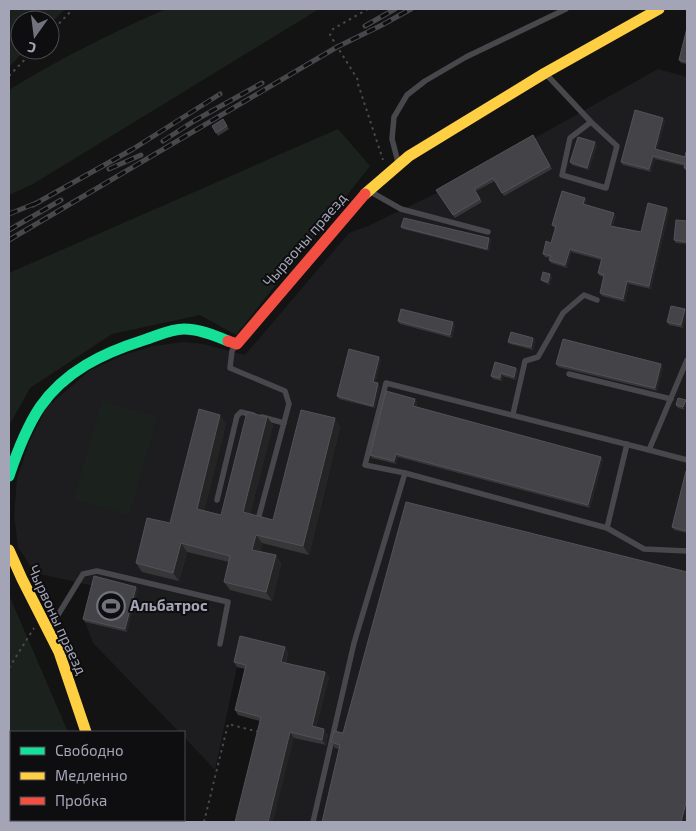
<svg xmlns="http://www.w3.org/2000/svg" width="696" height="831" font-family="'Exo 2',sans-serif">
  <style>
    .built { fill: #1d1d1f }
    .green { fill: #1b221d }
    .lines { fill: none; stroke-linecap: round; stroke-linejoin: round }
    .path { stroke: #49494e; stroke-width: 2; stroke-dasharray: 2.5 4; stroke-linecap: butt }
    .lane { stroke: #47474c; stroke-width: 5.5 }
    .street { stroke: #47474c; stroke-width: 11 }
    .fast { stroke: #16e098; stroke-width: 11 }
    .slow { stroke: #ffcf43; stroke-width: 11 }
    .jam { stroke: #f24e42; stroke-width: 11 }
    .rail-casing { stroke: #48484c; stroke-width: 5 }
    .rail { stroke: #0e0d0f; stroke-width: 3; stroke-dasharray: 9; stroke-linecap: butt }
    .wall { fill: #37373a }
    .shaded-wall { fill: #242425 }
    .building { fill: #434348; stroke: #525259 }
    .labels { text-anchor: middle; stroke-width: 4; stroke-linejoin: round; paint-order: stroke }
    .street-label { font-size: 15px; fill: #a3a5b6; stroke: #0e0d0f }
    .poi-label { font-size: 15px; font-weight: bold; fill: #a3a5b6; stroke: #0e0d0f; text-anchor: start }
  </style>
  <rect width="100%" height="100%" fill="#131313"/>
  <!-- built -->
  <polygon class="built" points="658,69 687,77 687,822 240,822 273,724 238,715 250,670 237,667 215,770 184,737 184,732 179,732 93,643 85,622 94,586 35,573 18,547 14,515 17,479 30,440 47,407 89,371 123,355 153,346 184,342 203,344 245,355 349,233 368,226 435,194"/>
  <!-- green -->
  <g class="green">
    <polygon points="9,9 65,9 50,24 50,20 20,20 20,50 25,50 9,67"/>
    <path d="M166,9H319L33,184L9,195V90C59,59 111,33 166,9Z"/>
    <polygon points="338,129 370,166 236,335 200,315 112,334 30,388 9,426 9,273"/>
    <polygon points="102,401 157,417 129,515 74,499"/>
    <polygon points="9,595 68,732 11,732 11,820 97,820 98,822 9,822"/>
  </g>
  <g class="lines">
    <!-- path -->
    <g class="path">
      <polyline points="368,9 333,29 330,35 358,80 358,84 383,160"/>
      <polyline points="50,33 73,9"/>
      <polyline points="9,76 34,50"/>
      <polyline points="9,668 34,628"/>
      <polyline points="204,822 228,724 259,732"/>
    </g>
    <!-- lane -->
    <g class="lane">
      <polyline points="546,74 591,122 617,146 606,188 562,175 570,138 591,122"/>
      <polyline points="398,162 392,139 394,117 407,95 425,81 466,57 566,9"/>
      <polyline points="371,192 401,209 488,232"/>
      <polyline points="235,346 232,351 230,368 285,391 289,404 259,516"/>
      <polyline points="569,374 671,399"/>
      <polyline points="513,414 525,361 538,357 563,313 584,295 597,300"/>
      <polyline points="262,417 284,423"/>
      <polyline points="649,450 687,460"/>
      <polyline points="405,473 607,528 627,444"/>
      <polyline points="217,500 237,416 241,412 253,415"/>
      <polyline points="607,528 644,549 687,551"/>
      <polyline points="50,628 83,574 97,571 228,602 220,644"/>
      <polyline points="313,822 354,643 405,473 365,465 386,383 649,450 687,360"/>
    </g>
    <!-- street -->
    <polyline class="street" points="113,820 114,822"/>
    <!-- fast -->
    <path class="fast" d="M9,476C17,452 26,428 40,407C65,371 103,353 144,340C157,336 170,329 184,329C199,329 214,335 228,341"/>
    <!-- slow -->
    <g class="slow">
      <polyline points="365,194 409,156 545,73 659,9"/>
      <polyline points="9,550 22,579 59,652 86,732"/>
    </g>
    <!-- jam -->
    <polyline class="jam" points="228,341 237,344 365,194"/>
    <defs>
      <g id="rail">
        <polyline points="365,26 395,9"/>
        <polyline points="163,141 194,121 262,83"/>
        <polyline points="109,169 141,155"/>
        <polyline points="33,205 133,149 220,94"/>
        <polyline points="9,214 39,202"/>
        <polyline points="9,230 61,200"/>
        <polyline points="9,240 337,47 382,25 411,9"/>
      </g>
    </defs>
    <!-- rail casing -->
    <use href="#rail" class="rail-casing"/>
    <!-- rail -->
    <use href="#rail" class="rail"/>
  </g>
  <!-- wall -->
  <g class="wall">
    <polygon points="687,28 687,64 681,63 679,60"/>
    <polygon points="663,118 665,121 657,150 685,157 687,152 687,171 686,171 684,168 684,166 655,159 651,172 623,165 621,162"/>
    <polygon points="223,119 229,129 218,136 212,126"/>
    <polygon points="533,135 552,169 504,196 495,181 476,191 482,202 455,218 436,190"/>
    <polygon points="597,145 589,170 572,165 570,162"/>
    <polygon points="587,200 585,205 616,216 613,226 641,232 667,208 669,211 651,289 629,284 625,302 602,296 600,293 604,277 600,276 598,273 601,260 571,252 567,268 551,263 549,260 550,258 545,257 543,254 551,243 556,228 554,228 552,225"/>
    <polygon points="687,221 687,244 676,243 674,240"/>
    <polygon points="401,227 491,240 489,251 403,229"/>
    <polygon points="550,274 552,277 550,285 543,282 541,280"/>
    <polygon points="685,309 687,312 683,328 669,325 667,322"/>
    <polygon points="398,321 455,325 452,338 400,324"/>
    <polygon points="533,338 535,340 533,350 510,344 508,342"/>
    <polygon points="379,357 381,360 375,383 380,386 375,408 339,399 337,396"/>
    <polygon points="556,364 663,367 657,391 558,367"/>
    <polygon points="516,368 518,371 516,380 503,376 502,381 493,379 491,376"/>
    <polygon points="678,398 685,410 678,408 676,405"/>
    <polygon points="415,399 417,402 416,407 603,459 590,508 398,457 396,464 372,458 370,455"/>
    <polygon points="267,417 273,425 250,514 273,520 340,427 309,555 262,543 260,551 276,555 281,564 272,601 230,590 224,582 229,562 187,552 179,581 142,572 136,563 170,523 226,423 204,511 221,515"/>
    <polygon points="687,471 687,533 674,530 672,527"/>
    <polygon points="687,572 687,822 339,749 335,748 331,742 343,733"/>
    <polygon points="138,589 127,632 85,622 83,619"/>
    <polygon points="285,647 288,653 286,663 325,672 329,677 316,727 328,734 326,745 294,738 260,721 238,715 235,710 245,669 237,667 234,662"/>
  </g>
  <!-- shaded-wall -->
  <g class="shaded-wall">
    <polygon points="663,118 665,121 657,152 655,149"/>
    <polygon points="595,142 597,145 589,170 587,168"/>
    <polygon points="653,156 655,159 651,172 649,169"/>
    <polygon points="585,198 587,200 585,207 583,204"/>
    <polygon points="667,208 669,211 651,289 649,286"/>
    <polygon points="614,213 616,216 612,228 610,226"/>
    <polygon points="489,238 491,240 489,251 487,249"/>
    <polygon points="570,249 571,252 567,268 565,265"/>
    <polygon points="550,274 552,277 550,285 548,282"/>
    <polygon points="627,281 629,284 625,302 623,299"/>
    <polygon points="685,309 687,312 683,328 681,325"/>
    <polygon points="453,322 455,325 452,338 450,335"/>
    <polygon points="533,338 535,340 533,350 531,347"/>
    <polygon points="379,357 381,360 375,385 373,382"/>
    <polygon points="661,364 663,367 657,391 655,388"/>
    <polygon points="516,368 518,371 516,380 514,377"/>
    <polygon points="501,373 503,376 502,381 500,378"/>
    <polygon points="378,383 380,386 375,408 373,406"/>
    <polygon points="415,399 417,402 415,409 413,406"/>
    <polygon points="686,400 687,402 687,404 685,410 683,407"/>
    <polygon points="220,415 226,423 203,517 197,509"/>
    <polygon points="267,417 273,425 249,520 243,512"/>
    <polygon points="335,418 340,427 309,555 303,546"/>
    <polygon points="396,454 398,457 396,464 394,461"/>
    <polygon points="601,457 603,459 590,508 588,505"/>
    <polygon points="256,535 262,543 258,558 252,550"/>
    <polygon points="181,543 187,552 179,581 173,573"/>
    <polygon points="276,555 281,564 272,601 266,592"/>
    <polygon points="136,587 138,589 127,632 125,629"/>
    <polygon points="285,647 288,653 284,667 281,662"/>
    <polygon points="325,672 329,677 315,731 312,726"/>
    <polygon points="324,729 328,734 326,745 322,740"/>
    <polygon points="290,732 294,738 273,822 268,822"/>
    <polygon points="687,799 687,822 681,822"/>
  </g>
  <!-- building -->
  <g class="building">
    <polygon points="687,28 687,62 679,60"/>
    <polygon points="635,110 663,118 655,149 685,157 686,152 687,152 687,168 684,168 685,164 653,156 649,169 621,162"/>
    <polygon points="223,119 227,126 216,133 212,126"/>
    <polygon points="533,135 550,166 502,193 493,178 474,189 480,199 453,215 436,190"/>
    <polygon points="578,137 595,142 587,168 570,162"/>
    <polygon points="562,191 585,198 583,204 614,213 610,226 641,232 648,203 667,208 649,286 627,281 623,299 600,293 604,275 598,273 602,258 570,249 565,265 549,260 551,256 543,254 546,241 551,243 556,226 552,225"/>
    <polygon points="404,218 489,238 487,249 401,227"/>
    <polygon points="676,220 687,221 687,242 674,240"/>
    <polygon points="543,272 550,274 548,282 541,280"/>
    <polygon points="671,306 685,309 681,325 667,322"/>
    <polygon points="401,309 453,322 450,335 398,321"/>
    <polygon points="511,332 533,338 531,347 508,342"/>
    <polygon points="563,339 661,364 655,388 556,364"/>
    <polygon points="349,349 379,357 373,382 378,383 373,406 337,396"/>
    <polygon points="495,362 516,368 514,377 501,373 500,378 491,376"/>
    <polygon points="386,391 415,399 413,406 601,457 588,505 396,454 394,461 370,455"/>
    <polygon points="678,398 686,400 683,407 676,405"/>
    <polygon points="199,409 220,415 197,509 221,515 247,412 267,417 243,512 273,520 301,410 335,418 303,546 256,535 252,550 276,555 266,592 224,582 230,556 181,543 173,573 136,563 147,518 170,523"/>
    <polygon points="686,471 687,471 687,531 672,527"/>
    <polygon points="406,502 687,572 687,799 681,822 322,822 340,745 331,742 334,731 343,733"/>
    <polygon points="94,576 136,587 125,629 83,619"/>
    <polygon points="240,636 285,647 281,662 325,672 312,726 324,729 322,740 290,732 268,822 235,822 261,717 235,710 246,665 234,662"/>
  </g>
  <!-- icons -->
  <defs>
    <symbol id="stadium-ring" viewBox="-11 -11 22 22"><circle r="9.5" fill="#0e0d0f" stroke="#71727d" stroke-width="1.5"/><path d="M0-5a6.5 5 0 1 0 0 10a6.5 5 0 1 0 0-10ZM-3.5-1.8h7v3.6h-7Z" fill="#71727d"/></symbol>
  </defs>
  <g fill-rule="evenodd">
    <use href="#stadium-ring" x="95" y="590" width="32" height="32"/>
  </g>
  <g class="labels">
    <!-- street labels -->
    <g class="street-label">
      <text transform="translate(305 240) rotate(-49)" y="5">Чырвоны праезд</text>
      <text transform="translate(57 620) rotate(65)" y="5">Чырвоны праезд</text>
    </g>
    <!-- poi labels -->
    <g class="poi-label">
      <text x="130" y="611">Альбатрос</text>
    </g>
  </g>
  <!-- border -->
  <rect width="696" height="831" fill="none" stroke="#a3a5b6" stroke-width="20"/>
  <!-- legend -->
  <rect x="10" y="731" width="175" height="90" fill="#0e0d0f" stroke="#4a4a52"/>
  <rect x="20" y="747" width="25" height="8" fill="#16e098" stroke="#4a4a52"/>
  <text x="55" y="756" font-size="15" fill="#a3a5b6">Свободно</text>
  <rect x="20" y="772" width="25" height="8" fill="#ffcf43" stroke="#4a4a52"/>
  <text x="55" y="781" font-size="15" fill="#a3a5b6">Медленно</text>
  <rect x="20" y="797" width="25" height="8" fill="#f24e42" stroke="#4a4a52"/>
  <text x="55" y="806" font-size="15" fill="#a3a5b6">Пробка</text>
  <!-- north arrow -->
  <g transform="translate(35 35) rotate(194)"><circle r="24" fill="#0e0d0f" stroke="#4a4a52"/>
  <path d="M0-4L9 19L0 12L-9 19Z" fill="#71727d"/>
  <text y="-8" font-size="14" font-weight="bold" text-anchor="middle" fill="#a3a5b6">С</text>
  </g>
</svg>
